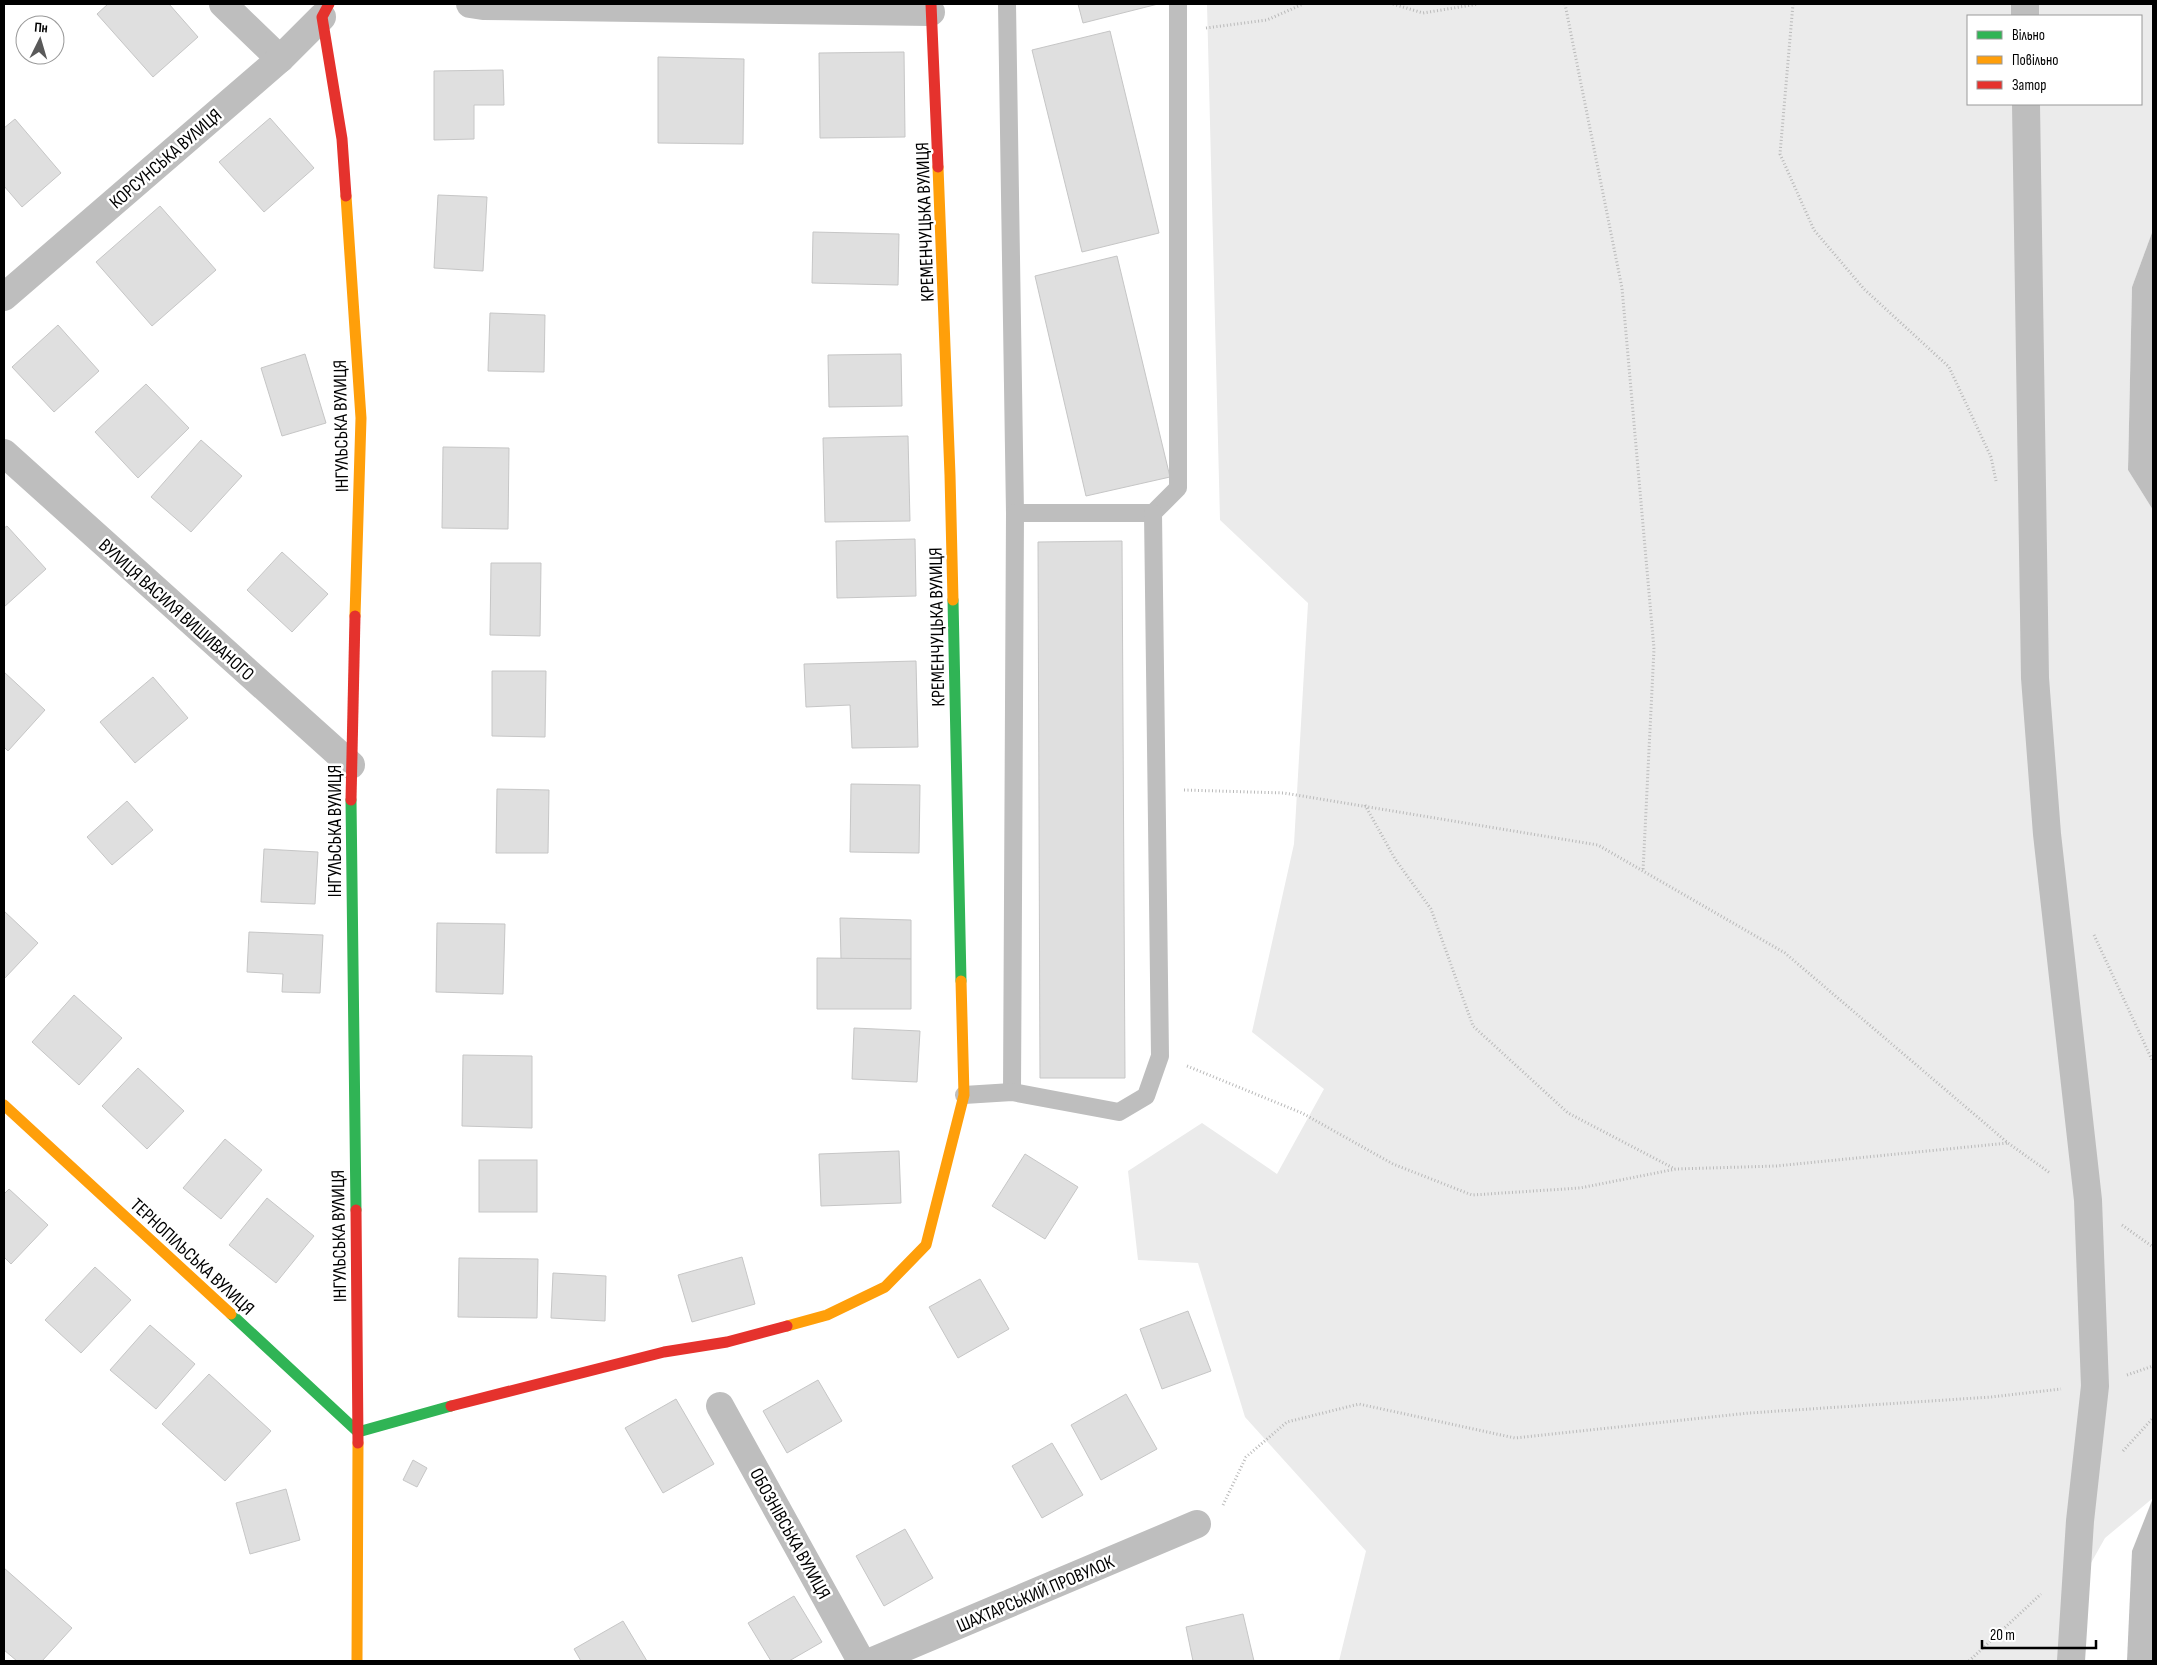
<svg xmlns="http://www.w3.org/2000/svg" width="2157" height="1665" font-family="'Sofia Sans Condensed',sans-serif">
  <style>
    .green { fill: #ebebeb; fill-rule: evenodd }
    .water { fill: #bebebe }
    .building { fill: #dfdfdf; stroke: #c6c6c6 }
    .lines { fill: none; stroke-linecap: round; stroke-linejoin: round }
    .path { stroke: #b9b9b9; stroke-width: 3; stroke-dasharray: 1 2.5; stroke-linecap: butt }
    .lane { stroke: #bebebe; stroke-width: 18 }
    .street { stroke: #bebebe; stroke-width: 28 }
    .fast { stroke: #30b455; stroke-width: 11 }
    .slow { stroke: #ff9f0a; stroke-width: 11 }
    .jam { stroke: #e5322d; stroke-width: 11 }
    .labels { text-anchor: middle; stroke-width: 5; stroke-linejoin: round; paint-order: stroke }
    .street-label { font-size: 19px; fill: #000; stroke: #fff }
  </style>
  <rect width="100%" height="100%" fill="#fff"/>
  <!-- green -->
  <path class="green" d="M1207,4H2153V230L2132,287L2128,470L2153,510V1498L2105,1538L2063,1613L2061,1661H1339L1366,1551L1245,1417L1198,1263L1138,1260L1128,1171L1202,1123L1277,1174L1324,1089L1252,1032L1294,844L1308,603L1220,520ZM1968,16H2141V104H1968Z"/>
  <!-- water -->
  <g class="water">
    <polygon points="2153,230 2153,510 2128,470 2132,287"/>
    <polygon points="2153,1498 2153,1661 2127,1661 2132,1551"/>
  </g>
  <!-- building -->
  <g class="building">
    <polygon points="108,4 169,4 198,37 153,77 97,14"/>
    <polygon points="1078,4 1158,4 1083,23"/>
    <polygon points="1110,31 1159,233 1082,252 1032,50"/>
    <polygon points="904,52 905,137 820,138 819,53"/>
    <polygon points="658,57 744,59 743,144 658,143"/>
    <polygon points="503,70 504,105 474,105 474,139 434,140 434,71"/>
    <polygon points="270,118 314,168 264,212 219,162"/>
    <polygon points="15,119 61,173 22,207 4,186 4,128"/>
    <polygon points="438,195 487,197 483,271 434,268"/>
    <polygon points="160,206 216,270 152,326 96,262"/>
    <polygon points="813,232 899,234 898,285 812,283"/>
    <polygon points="1117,256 1170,477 1086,496 1035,276"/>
    <polygon points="490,313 545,315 544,372 488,371"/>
    <polygon points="58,325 99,371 54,412 12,367"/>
    <polygon points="305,354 326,423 282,436 261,368"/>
    <polygon points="901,354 902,406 829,407 828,355"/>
    <polygon points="146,384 189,428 138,478 95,432"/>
    <polygon points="908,436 910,521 825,522 823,438"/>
    <polygon points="201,440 242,476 191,532 151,497"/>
    <polygon points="443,447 509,448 508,529 442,528"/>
    <polygon points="7,526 46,569 4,607 4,528"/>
    <polygon points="915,539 916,596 837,598 836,541"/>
    <polygon points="1122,541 1125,1078 1040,1078 1038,542"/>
    <polygon points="282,552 328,594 292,632 247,590"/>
    <polygon points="491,563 541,563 540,636 490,635"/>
    <polygon points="916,661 918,747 852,748 850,705 806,707 804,664"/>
    <polygon points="492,671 546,671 545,737 492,736"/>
    <polygon points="4,672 45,710 8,751 4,747"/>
    <polygon points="153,677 188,718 135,763 100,722"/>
    <polygon points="851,784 920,785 919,853 850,852"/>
    <polygon points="497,789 549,790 548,853 496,853"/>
    <polygon points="127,801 153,830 112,865 87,837"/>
    <polygon points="264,849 318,852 315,904 261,902"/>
    <polygon points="4,911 38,943 4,979"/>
    <polygon points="840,918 911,920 911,959 841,959"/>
    <polygon points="437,923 505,924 503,994 436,992"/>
    <polygon points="249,932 323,935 320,993 282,992 283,974 247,972"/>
    <polygon points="817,958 911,959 911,1009 817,1009"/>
    <polygon points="74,995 122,1038 79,1085 32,1042"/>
    <polygon points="854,1028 920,1031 917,1082 852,1079"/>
    <polygon points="463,1055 532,1056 532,1128 462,1126"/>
    <polygon points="138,1068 184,1111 147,1149 102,1106"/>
    <polygon points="225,1139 262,1170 221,1219 183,1188"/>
    <polygon points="899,1151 901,1203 821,1206 819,1154"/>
    <polygon points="1025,1154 1078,1187 1045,1239 992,1206"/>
    <rect x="479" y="1160" width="58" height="52"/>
    <polygon points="9,1189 48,1225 11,1264 4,1257 4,1194"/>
    <polygon points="267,1198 314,1236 276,1283 229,1245"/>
    <polygon points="742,1257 755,1304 692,1322 678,1275"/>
    <polygon points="459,1258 538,1259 537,1318 458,1317"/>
    <polygon points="95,1267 131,1300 81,1353 45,1320"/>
    <polygon points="553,1273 606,1276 605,1321 551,1318"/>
    <polygon points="980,1279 1009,1329 958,1358 929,1307"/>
    <polygon points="1188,1311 1211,1371 1162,1389 1140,1329"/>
    <polygon points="150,1325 195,1364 156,1409 110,1370"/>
    <polygon points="209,1374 271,1431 225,1481 162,1424"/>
    <polygon points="818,1380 842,1421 787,1453 763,1411"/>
    <polygon points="1126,1394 1157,1449 1101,1480 1071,1425"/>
    <polygon points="676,1399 714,1464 663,1493 625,1428"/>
    <polygon points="1052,1443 1083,1495 1042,1518 1012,1466"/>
    <polygon points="413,1460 427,1468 417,1487 403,1480"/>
    <polygon points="286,1489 300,1540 250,1554 236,1503"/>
    <polygon points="905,1529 933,1578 884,1606 856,1556"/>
    <polygon points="4,1568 72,1628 42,1661 17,1661 4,1650"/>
    <polygon points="794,1596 822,1642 789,1661 771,1661 748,1623"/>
    <polygon points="1243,1614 1254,1661 1193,1661 1186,1627"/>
    <polygon points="623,1621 647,1661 581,1661 574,1649"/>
  </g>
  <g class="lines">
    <!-- path -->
    <g class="path">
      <polyline points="1393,4 1423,13 1478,4"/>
      <polyline points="1565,4 1622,288 1654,649 1643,871"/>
      <polyline points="1793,4 1780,154 1814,230 1864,289 1949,367 1991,457 1996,481"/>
      <polyline points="1206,28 1267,20 1303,4"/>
      <polyline points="1184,790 1284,793 1598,845 1785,953 2008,1143 2050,1173"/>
      <polyline points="1365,805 1395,859 1431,909 1473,1026 1568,1113 1675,1169"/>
      <polyline points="2094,935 2153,1062"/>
      <polyline points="1187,1066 1302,1113 1393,1164 1472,1195 1580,1188 1676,1169 1776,1166 2008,1143"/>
      <polyline points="2122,1225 2153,1247"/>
      <polyline points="2127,1375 2153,1366"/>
      <polyline points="2123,1451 2153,1418"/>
      <polyline points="1223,1505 1246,1457 1287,1422 1359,1404 1515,1438 1749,1413 1991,1397 2061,1389"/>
      <polyline points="1969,1661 2041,1594"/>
    </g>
    <!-- lane -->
    <g class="lane">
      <polyline points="1007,4 1015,513 1012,1092"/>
      <polyline points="1015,513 1153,513 1178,488 1178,4"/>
      <polyline points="964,1095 1012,1092 1119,1112 1146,1096 1160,1056 1153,513"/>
    </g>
    <!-- street -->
    <g class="street">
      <polyline points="223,4 280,59"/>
      <polyline points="470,4 483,6 931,12"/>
      <polyline points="2025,4 2025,16"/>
      <polyline points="2026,104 2035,678 2047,834 2088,1200 2095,1386 2080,1521 2071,1661"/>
      <polyline points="4,297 280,59 322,17"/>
      <polyline points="4,453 351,765"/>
      <polyline points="720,1406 861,1661"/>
      <polyline points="873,1661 1197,1524"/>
    </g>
    <!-- fast -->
    <g class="fast">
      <polyline points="953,600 961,981"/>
      <polyline points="351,800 356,1210"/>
      <polyline points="231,1314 358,1432 451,1406"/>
    </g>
    <!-- slow -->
    <g class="slow">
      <polyline points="938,167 950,475 953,600"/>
      <polyline points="346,196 361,418 355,616"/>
      <polyline points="4,1105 231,1314"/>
      <polyline points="787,1326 827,1315 885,1287 926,1245 964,1095 961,981"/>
      <polyline points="357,1661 358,1443"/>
    </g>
    <!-- jam -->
    <g class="jam">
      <polyline points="329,4 322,17 342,139 346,196"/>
      <polyline points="931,4 938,167"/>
      <polyline points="351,800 355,616"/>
      <polyline points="356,1210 358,1443"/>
      <polyline points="451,1406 664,1352 727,1342 787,1326"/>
    </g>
  </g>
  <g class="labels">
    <!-- street labels -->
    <g class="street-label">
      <text transform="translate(165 158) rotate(-41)" y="7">КОРСУНСЬКА ВУЛИЦЯ</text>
      <text transform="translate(924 222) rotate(-92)" y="7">КРЕМЕНЧУЦЬКА ВУЛИЦЯ</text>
      <text transform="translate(340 426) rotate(-91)" y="7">ІНГУЛЬСЬКА ВУЛИЦЯ</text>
      <text transform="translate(177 609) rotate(42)" y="7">ВУЛИЦЯ ВАСИЛЯ ВИШИВАНОГО</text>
      <text transform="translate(936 627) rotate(-91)" y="7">КРЕМЕНЧУЦЬКА ВУЛИЦЯ</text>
      <text transform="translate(334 831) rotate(-90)" y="7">ІНГУЛЬСЬКА ВУЛИЦЯ</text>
      <text transform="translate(338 1236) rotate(-91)" y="7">ІНГУЛЬСЬКА ВУЛИЦЯ</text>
      <text transform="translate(193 1256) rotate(43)" y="7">ТЕРНОПІЛЬСЬКА ВУЛИЦЯ</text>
      <text transform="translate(791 1533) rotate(61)" y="7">ОБОЗНІВСЬКА ВУЛИЦЯ</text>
      <text transform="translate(1035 1593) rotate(-23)" y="7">ШАХТАРСЬКИЙ ПРОВУЛОК</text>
    </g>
  </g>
  <!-- border -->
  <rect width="2157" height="1665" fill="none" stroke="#000000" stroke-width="10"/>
  <!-- legend -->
  <rect x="1967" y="15" width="175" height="90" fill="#ffffff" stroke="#999999"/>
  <rect x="1977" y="31" width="25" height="8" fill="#30b455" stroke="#999999"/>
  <text x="2012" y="40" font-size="15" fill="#000000">Вільно</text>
  <rect x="1977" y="56" width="25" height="8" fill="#ff9f0a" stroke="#999999"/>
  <text x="2012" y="65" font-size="15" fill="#000000">Повільно</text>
  <rect x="1977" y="81" width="25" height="8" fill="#e5322d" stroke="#999999"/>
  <text x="2012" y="90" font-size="15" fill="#000000">Затор</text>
  <!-- north arrow -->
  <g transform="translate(40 40) rotate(5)"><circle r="24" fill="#ffffff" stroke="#999999"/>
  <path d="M0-4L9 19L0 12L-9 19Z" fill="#595959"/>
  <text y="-8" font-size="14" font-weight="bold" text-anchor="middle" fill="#000000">Пн</text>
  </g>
  <!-- scale -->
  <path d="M1982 1640v8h114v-8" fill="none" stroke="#000000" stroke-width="2.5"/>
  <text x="1990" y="1640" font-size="15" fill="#000000" stroke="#ffffff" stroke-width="4" paint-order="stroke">20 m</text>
</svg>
